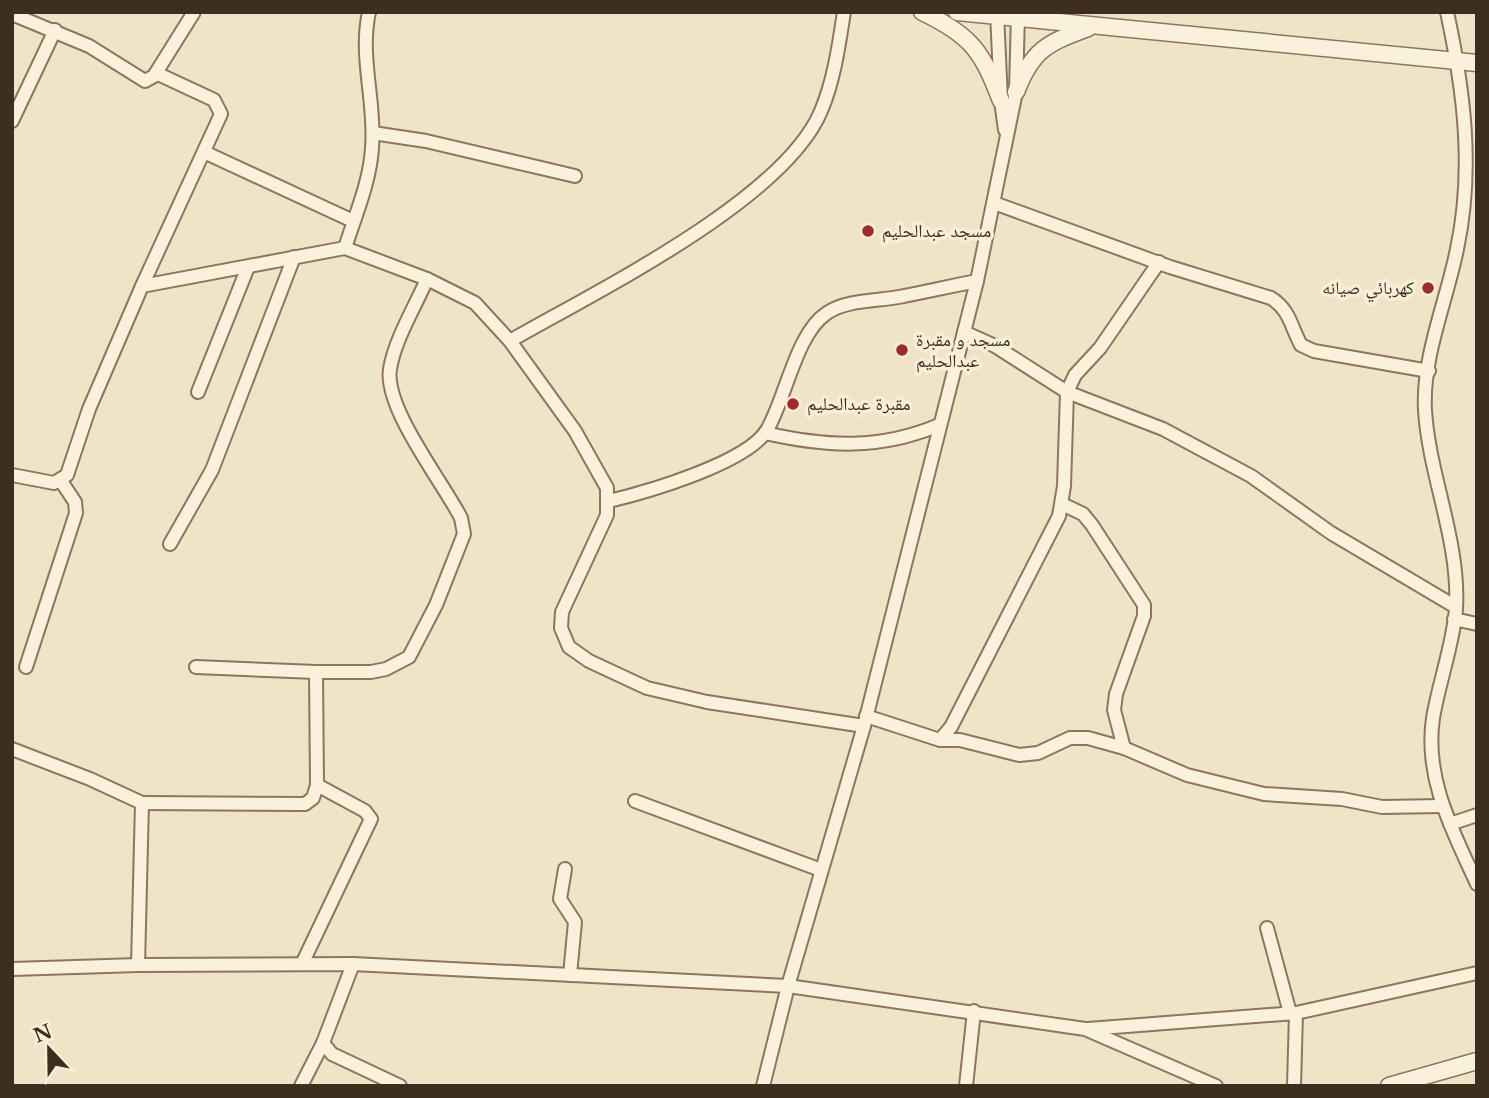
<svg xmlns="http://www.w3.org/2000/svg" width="1489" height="1098" font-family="'Libre Baskerville','Noto Naskh Arabic',serif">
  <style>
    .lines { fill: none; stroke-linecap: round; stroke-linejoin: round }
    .minor-casing { stroke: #8d765c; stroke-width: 16 }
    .tertiary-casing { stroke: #8d765c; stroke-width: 19 }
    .minor { stroke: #faf1dc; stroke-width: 12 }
    .tertiary { stroke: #faf1dc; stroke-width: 16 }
    .poi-dot { fill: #9e2a2b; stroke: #f7eed8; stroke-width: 2.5 }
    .labels { text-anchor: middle; stroke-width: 7; stroke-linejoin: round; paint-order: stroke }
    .poi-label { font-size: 18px; fill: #3d2e20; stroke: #f7eed8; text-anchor: start }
  </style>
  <rect width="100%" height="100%" fill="#f0e4c8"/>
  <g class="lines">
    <defs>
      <g id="minor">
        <polyline points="997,12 1001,101 1005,130"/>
        <path d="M1447,12C1464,91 1474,169 1457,249C1447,300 1422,357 1425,410C1429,476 1460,541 1456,609C1453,645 1439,682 1433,718C1424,779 1453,831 1477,884"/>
        <polyline points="12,14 89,46 145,81 154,76 194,12"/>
        <polyline points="12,121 55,30"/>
        <polyline points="373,133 426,141 575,176"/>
        <polyline points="204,152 353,221"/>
        <path d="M994,203L1170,267L1271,298C1290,310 1291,327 1301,345L1314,351L1429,371"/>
        <path d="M345,248C355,216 370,182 372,148C376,102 359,58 369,12"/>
        <polyline points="142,286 221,114 214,100 156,73"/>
        <polyline points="964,332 995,346 1067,392 1163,429 1251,476 1331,533 1456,607"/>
        <path d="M510,341C595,292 784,200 821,111C834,81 839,44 844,12"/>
        <polyline points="198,392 248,267"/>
        <path d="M765,433C827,447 880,450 939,425"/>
        <polyline points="12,475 54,483 67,475 89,409 142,286 345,248 427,279 475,303 510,341 575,431 607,488 607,515 562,612 561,628 569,647 589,661 647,688 707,702 864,726"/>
        <path d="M609,501C647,492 747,463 767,430C786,398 796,333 827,313C845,300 877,301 899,297C925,292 951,286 977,281"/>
        <polyline points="1062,504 1083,514 1092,525 1144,605 1144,616 1116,694 1114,710 1124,748"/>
        <polyline points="170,544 212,470 294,257"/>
        <polyline points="1454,619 1477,624"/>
        <polyline points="26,667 76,513 75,502 61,481"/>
        <polyline points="196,667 316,672"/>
        <polyline points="866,716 940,740 960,740 1019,755 1038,753 1070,738 1088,738 1124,748 1187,775 1264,794 1342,799 1382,807 1442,806"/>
        <polyline points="940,740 951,727 1059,516 1064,486 1067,392 1075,375 1100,348 1159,262"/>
        <polyline points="12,749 90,779 142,803 138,965"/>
        <polyline points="635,801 821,870"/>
        <path d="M142,803L305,804L313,798L317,785L316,672H371L386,669L409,657L436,605L464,534L461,518C442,481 384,408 390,369C395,339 415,307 427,279"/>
        <polyline points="1450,824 1477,815"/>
        <polyline points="565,869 560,899 575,922 570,975"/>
        <polyline points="1267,928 1290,1013"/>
        <polyline points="302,964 371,819 365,811 317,785"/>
        <polyline points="12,969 138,965 353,964 788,986 1085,1029 1216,1086"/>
        <polyline points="1088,1029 1296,1013 1477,973"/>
        <polyline points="323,1043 332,1054 400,1086"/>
        <polyline points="301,1086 323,1043 353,964"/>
        <polyline points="763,1086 788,986 864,726 977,281 1016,92 1018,12"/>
        <polyline points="966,1086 974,1011"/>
        <polyline points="1294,1086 1296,1013"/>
      </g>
      <g id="tertiary">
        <path d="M922,12C971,35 982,51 1001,101"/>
        <polyline points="957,12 1477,63"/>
        <path d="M1016,92C1032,50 1047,43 1088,28"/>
        <polyline points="1389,1086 1477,1061"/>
      </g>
    </defs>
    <!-- minor casing -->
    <use href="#minor" class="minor-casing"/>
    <!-- tertiary casing -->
    <use href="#tertiary" class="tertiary-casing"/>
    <!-- minor -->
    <use href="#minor" class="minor"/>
    <!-- tertiary -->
    <use href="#tertiary" class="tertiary"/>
  </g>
  <!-- markers -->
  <g class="poi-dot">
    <circle cx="868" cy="231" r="7"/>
    <circle cx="1428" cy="288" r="7"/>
    <circle cx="902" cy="350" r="7"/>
    <circle cx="793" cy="404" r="7"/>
  </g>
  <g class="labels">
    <!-- poi labels -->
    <g class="poi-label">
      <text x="882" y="237">مسجد عبدالحليم</text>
      <text x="1414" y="294" text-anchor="end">كهربائي صيانه</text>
      <text x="916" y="346">مسجد و مقبرة<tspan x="916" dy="21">عبدالحليم</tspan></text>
      <text x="807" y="410">مقبرة عبدالحليم</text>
    </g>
  </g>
  <!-- border -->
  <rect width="1489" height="1098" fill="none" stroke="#3d2e20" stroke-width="28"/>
  <!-- north arrow -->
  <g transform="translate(49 1049) rotate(338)" stroke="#f7eed8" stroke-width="5" paint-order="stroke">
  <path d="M0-5L12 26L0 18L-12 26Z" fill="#3d2e20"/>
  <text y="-10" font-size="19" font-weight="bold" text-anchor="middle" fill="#3d2e20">N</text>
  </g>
</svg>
